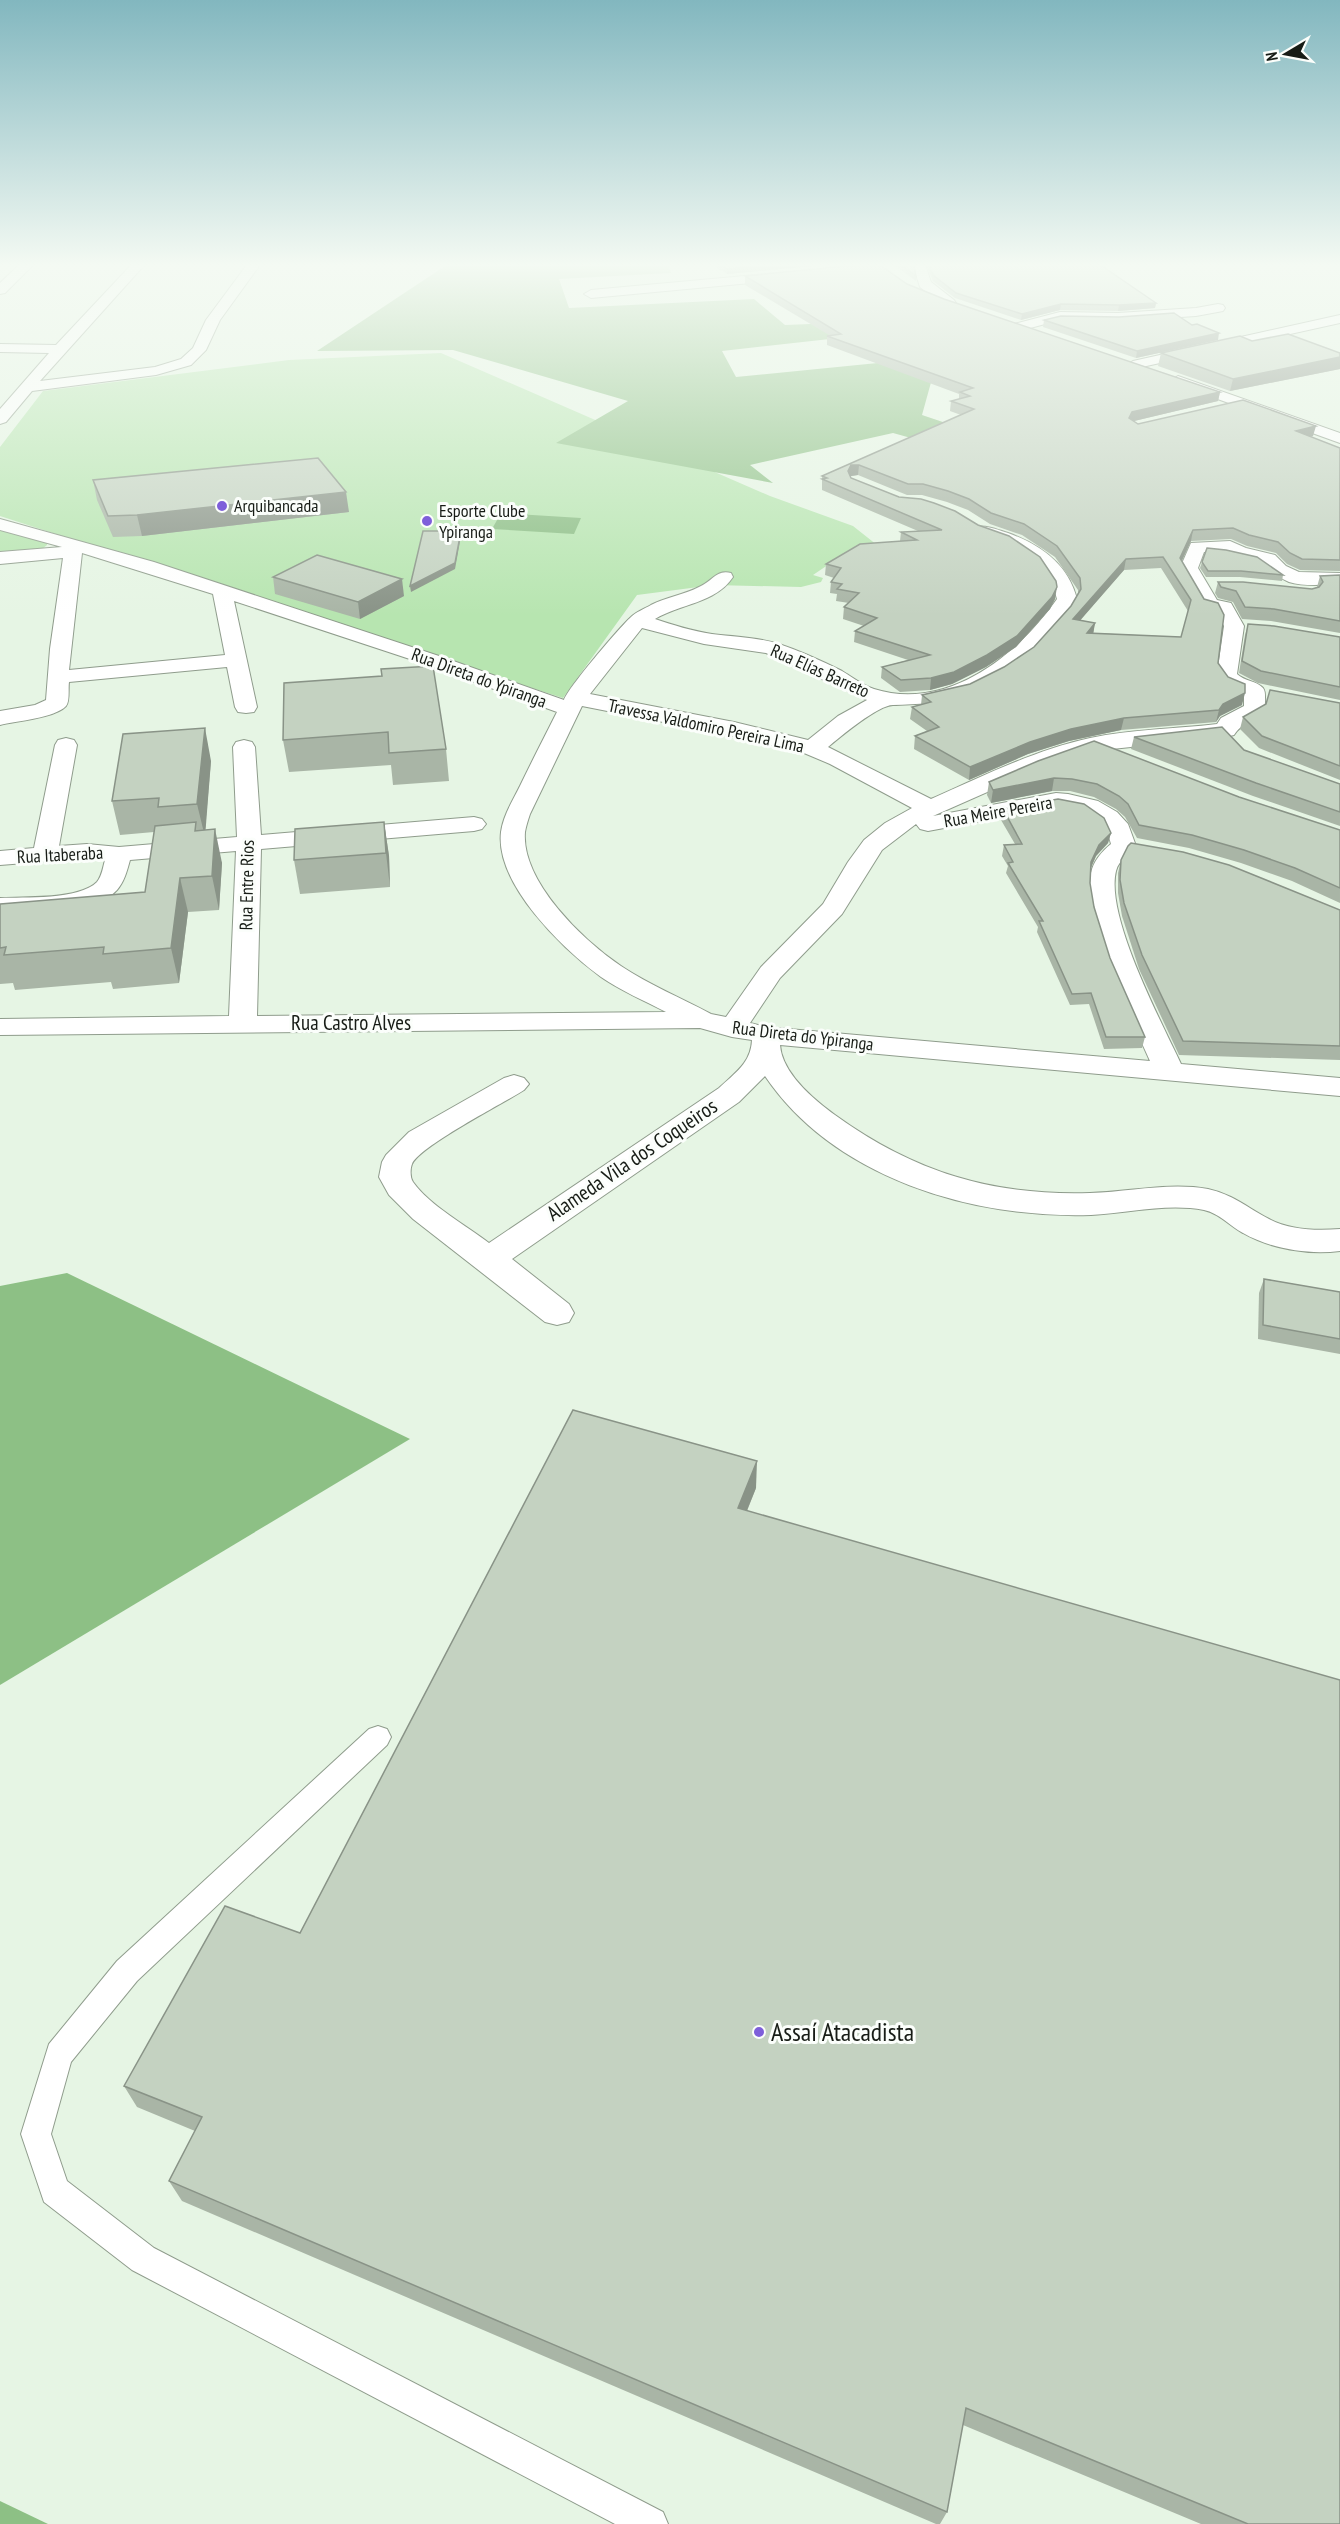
<svg xmlns="http://www.w3.org/2000/svg" width="1340" height="2524" font-family="'PT Sans Narrow',sans-serif">
  <style>
    .green { fill: #b7e5b0 }
    .forest { fill: #8dc085 }
    .water { fill: #89bc82 }
    .lines { fill: none; stroke-linecap: round; stroke-linejoin: round }
    .service-casing { stroke: #8f9c8c; stroke-width: 2 }
    .minor-casing { stroke: #8f9c8c; stroke-width: 2 }
    .secondary-casing { stroke: #8f9c8c; stroke-width: 2 }
    .service { fill: #fff; fill-rule: evenodd }
    .minor { fill: #fff; fill-rule: evenodd }
    .secondary { fill: #fff; fill-rule: evenodd }
    .wall { fill: #a9b5a6; fill-rule: evenodd }
    .shaded-wall { fill: #899387 }
    .building { fill: #c4d2c1; stroke: #899387; stroke-width: 1.5; fill-rule: evenodd }
    .poi-dot { fill: #7e5fda; stroke: #fbfefb; stroke-width: 2 }
    .labels { text-anchor: middle; stroke-width: 6; stroke-linejoin: round; paint-order: stroke }
    .far-poi-label { font-size: 18px; fill: #171c16; stroke: #fbfefb; text-anchor: start }
    .far-street-label { font-size: 18px; fill: #171c16; stroke: #fbfefb }
    .street-label { font-size: 21px; fill: #171c16; stroke: #fbfefb }
    .near-poi-label { font-size: 26px; fill: #171c16; stroke: #fbfefb; text-anchor: start }
  </style>
  <rect width="100%" height="100%" fill="#e6f5e4"/>
  <!-- green -->
  <g class="green">
    <polygon points="441,353 770,496 853,526 877,545 847,552 813,575 823,578 821,582 801,587 714,585 637,595 563,698 0,516 0,447 43,391 289,360"/>
    <polygon points="0,527 47,543 47,545 42,549 0,554"/>
  </g>
  <!-- forest -->
  <g class="forest">
    <polygon points="440,262 731,262 668,263 671,273 559,279 569,308 754,299 785,325 835,323 866,335 722,351 736,377 938,357 922,415 1083,469 1055,478 893,433 750,465 773,483 556,443 628,401 453,350 317,351 445,266"/>
    <polygon points="67,1273 410,1439 0,1685 0,1286"/>
    <polygon points="0,2501 48,2524 0,2524"/>
  </g>
  <!-- water -->
  <polygon class="water" points="501,513 581,518 574,534 492,529"/>
  <g class="lines">
    <defs>
      <polygon id="service" points="378,1726 387,1729 391,1737 387,1745 137,1981 71,2062 51,2134 67,2181 154,2248 663,2512 668,2524 615,2524 132,2270 44,2202 21,2134 49,2044 117,1961 369,1729"/>
      <g id="minor">
        <polygon points="22,262 36,262 5,293 0,294 0,283"/>
        <polygon points="134,262 147,262 40,381 155,367 181,359 193,348 206,320 249,262 262,262 220,320 206,350 191,365 156,375 32,391 6,422 0,424 0,409 49,353 0,352 0,344 56,345"/>
        <polygon points="912,262 924,262 931,282 954,300 956,303 954,306 944,306 920,287"/>
        <polygon points="789,272 793,273 795,276 793,279 591,298 584,294 591,290"/>
        <polygon points="1218,304 1223,305 1225,308 1223,311 1196,316 1118,321 1060,320 1019,331 1012,327 1014,324 1060,312 1118,313 1196,308"/>
        <polygon points="1340,315 1340,323 1133,369 1126,365 1133,361"/>
        <path d="M0,519L154,562L442,657L564,700C568,688 619,628 631,617C636,612 644,609 651,605C666,597 684,595 699,587C712,582 716,569 731,573L733,577C716,603 680,604 655,619C673,625 692,631 712,634C735,637 757,637 779,644C800,651 822,661 842,671C852,677 862,685 874,689C947,712 1018,655 1057,599C1048,560 1012,546 977,535L974,531L977,527C987,525 998,530 1008,533C1041,545 1068,564 1077,599C1048,641 1014,679 964,696C940,704 918,704 893,705C878,705 840,737 828,747L931,799C983,776 1035,750 1090,738C1131,729 1176,729 1217,724L1221,718L1244,706V694L1227,688L1217,674L1224,626L1217,612L1203,609L1180,568L1191,543L1230,541L1246,548L1275,555L1286,566L1299,572L1340,573V585C1324,584 1304,587 1289,582C1277,577 1272,571 1262,564C1250,556 1218,552 1204,552L1198,568L1217,600L1231,603L1244,626L1237,674C1244,681 1257,681 1263,688C1265,691 1265,693 1265,697C1267,722 1246,716 1234,735L1226,737L1093,751L1035,771L933,816L1056,793L1068,794L1098,801L1117,812L1128,824L1136,846C1130,855 1119,859 1116,871C1105,916 1161,1021 1181,1064L1340,1078V1096L780,1045C782,1073 813,1099 835,1115C914,1172 992,1196 1090,1193C1129,1192 1169,1182 1208,1189C1232,1194 1248,1208 1269,1219C1290,1230 1316,1231 1340,1229V1251C1308,1255 1271,1249 1243,1233C1230,1226 1219,1213 1204,1210C1167,1203 1128,1213 1091,1215C973,1219 834,1178 765,1076L739,1102L512,1259L569,1304L574,1313L569,1322L557,1325L545,1322L413,1219L389,1195L379,1177L382,1162L386,1155L409,1132L504,1078L514,1075L524,1078L529,1084L524,1090C504,1103 420,1146 412,1164C410,1169 410,1178 413,1182C429,1205 467,1226 489,1243L719,1088C735,1073 751,1063 752,1040L732,1037L700,1028L0,1035V1019L229,1016L236,851L130,860C127,871 124,882 117,890C95,915 31,912 0,914V898C24,897 79,900 97,882C102,876 103,867 105,860L87,858L0,865V851L34,848L55,745L58,740L66,738L74,740L77,745L59,846L87,844L119,847L237,837L233,747L236,742L244,740L252,742L255,747L261,835L474,817L482,819L486,824L482,829L474,831L261,849L257,1016L666,1012C645,1001 621,991 601,977C563,949 495,884 501,832C503,816 513,800 520,786C532,761 545,736 557,712L428,665L234,601L257,707L254,712L246,713L238,712L235,707L227,667L69,682C68,689 70,701 66,706C55,718 16,721 0,725V711L35,705L46,700L50,649L63,558L0,564V552L62,547L0,530ZM82,553L213,594L225,655L69,670ZM642,628L704,644L766,653L867,700L838,716L808,740L734,722L590,694ZM582,706L734,736L804,753L830,764L912,808L885,823L864,840L848,862L823,904L761,967L726,1017L711,1014C682,998 649,985 621,966C584,941 521,882 525,832C526,826 528,820 530,814ZM1056,807C1081,809 1105,816 1111,844C1102,851 1093,862 1091,873C1082,923 1130,1015 1150,1061L766,1027L750,1023L780,978L842,914L882,850L916,824L920,829L928,831Z"/>
      </g>
      <polygon id="secondary" points="1178,376 1340,433 1340,443 1173,383 1171,380"/>
    </defs>
    <!-- service casing -->
    <use href="#service" class="service-casing"/>
    <!-- minor casing -->
    <use href="#minor" class="minor-casing"/>
    <!-- secondary casing -->
    <use href="#secondary" class="secondary-casing"/>
    <!-- service -->
    <use href="#service" class="service"/>
    <!-- minor -->
    <use href="#minor" class="minor"/>
    <!-- secondary -->
    <use href="#secondary" class="secondary"/>
  </g>
  <!-- wall -->
  <g class="wall">
    <polygon points="729,262 855,262 727,274 717,268 717,263"/>
    <polygon points="890,262 913,262 916,276 916,281"/>
    <polygon points="925,262 1096,262 1156,303 1155,308 1118,311 1060,310 1021,320 955,298 933,281"/>
    <path d="M745,276L907,284L944,299L1220,392L1218,401L1134,421L1138,424L1313,436L1310,437L1340,448V571L1300,570L1287,564L1276,553L1247,546L1231,539L1191,541L1182,561L1218,663L1242,705L1220,716L1216,722L1121,730L1069,741L1028,754L969,780L914,749L915,736L927,731L910,719L912,707L921,705L922,695L970,684L1004,667L1034,647L1071,606L1078,593V590L1055,557L1022,535L990,524L968,510L947,502L922,495H907L858,475L851,476V478L899,497L1055,599L1050,609L1016,647L986,667L952,684L930,690L900,692L881,678L882,667L908,660L854,642L855,631L864,626L843,619L844,607L849,603L836,601L837,594L830,593L831,582L834,578L825,575L826,564L900,541L901,532L918,531L822,490V476L961,415L950,411L951,401L959,399V394L827,345V336L829,335L745,285ZM1161,568L1188,611L1181,637L1093,633L1095,623L1080,620L1124,570Z"/>
    <polygon points="1044,320 1218,340 1136,358 1043,327"/>
    <polygon points="1252,341 1340,353 1340,369 1230,391 1158,366 1161,353"/>
    <polygon points="93,480 349,512 142,536 113,537 97,500"/>
    <polygon points="1202,562 1283,575 1282,581 1240,577 1206,577 1200,568"/>
    <polygon points="1340,575 1340,633 1271,621 1242,619 1233,602 1218,598 1215,593 1218,582 1312,589 1317,587 1320,576"/>
    <polygon points="273,577 404,596 360,619 275,594"/>
    <polygon points="1248,624 1340,637 1340,700 1258,683 1239,673 1245,635"/>
    <polygon points="284,683 446,749 449,781 393,785 391,765 289,772 283,740"/>
    <polygon points="1340,703 1340,780 1259,748 1240,729 1243,717"/>
    <polygon points="1134,737 1244,750 1340,784 1340,826 1253,796 1131,749"/>
    <polygon points="211,761 205,830 222,863 219,910 188,912 179,983 113,989 111,982 15,990 13,983 0,984 0,904 145,892 154,832 120,835 112,801"/>
    <polygon points="1038,761 1239,797 1340,830 1340,903 1292,881 1241,863 1189,848 1137,838 1125,817 1116,809 1094,797 1070,791 1052,791 991,803 987,795 989,782"/>
    <polygon points="1003,809 1111,833 1108,843 1096,856 1091,868 1090,883 1094,907 1110,958 1145,1037 1142,1048 1104,1049 1089,1004 1070,1005 1037,932 1038,927 1006,873 1008,866 1002,856 1004,845 1015,844 1001,820"/>
    <polygon points="384,822 389,856 390,887 300,894 294,860"/>
    <polygon points="1121,860 1340,910 1340,1060 1179,1055 1139,969 1122,916 1118,893 1118,873"/>
    <polygon points="1264,1279 1340,1292 1340,1354 1258,1339 1259,1293"/>
    <polygon points="756,1488 747,1511 1340,2524 1201,2524 963,2425 947,2512 940,2524 936,2524 182,2201 169,2181 195,2131 137,2107 124,2086 300,1933"/>
  </g>
  <!-- shaded-wall -->
  <g class="shaded-wall">
    <polygon points="798,262 855,262 727,274 727,269"/>
    <polygon points="1156,303 1155,308 1118,311 1119,305"/>
    <polygon points="1061,304 1060,310 1021,320 1022,314"/>
    <polygon points="1219,333 1218,340 1136,358 1137,351"/>
    <polygon points="1340,357 1340,369 1230,391 1233,379"/>
    <polygon points="1220,392 1218,401 1130,422 1129,418 1132,412"/>
    <polygon points="1316,426 1313,436 1294,441 1296,431"/>
    <polygon points="851,465 859,465 858,475 851,476 847,481 848,471"/>
    <polygon points="346,492 349,512 142,536 137,515"/>
    <polygon points="1193,530 1191,541 1178,569 1180,558"/>
    <polygon points="461,531 461,536 455,569 411,592 410,586"/>
    <polygon points="1126,559 1124,570 1071,631 1073,619"/>
    <polygon points="402,579 404,596 360,619 358,602"/>
    <polygon points="1057,587 1055,599 1050,609 1016,647 986,667 952,684 930,690 931,678"/>
    <polygon points="1095,623 1093,635 1087,633"/>
    <polygon points="1245,693 1242,705 1220,716 1216,722 1219,710 1223,704"/>
    <polygon points="1124,718 1121,730 1069,741 1028,754 969,780 970,767 1030,742 1071,729"/>
    <polygon points="205,728 211,761 205,837 197,804"/>
    <polygon points="1054,778 1052,791 991,803 993,790"/>
    <polygon points="384,822 389,856 390,887 386,853"/>
    <polygon points="215,829 222,863 219,910 212,876"/>
    <polygon points="1111,833 1108,843 1096,856 1089,872 1091,862 1099,845"/>
    <polygon points="180,878 188,912 179,983 171,948"/>
    <polygon points="757,1461 756,1488 737,1535 738,1508"/>
  </g>
  <!-- building -->
  <g class="building">
    <polygon points="729,262 798,262 727,269 717,263"/>
    <polygon points="897,262 913,262 916,276"/>
    <polygon points="928,262 1096,262 1156,303 1119,305 1061,304 1022,314 956,293 933,275"/>
    <path d="M877,263L907,284L944,299L1220,392L1132,412L1129,418L1138,424L1243,400L1316,426L1296,431L1340,448V560L1302,559L1290,553L1278,542L1249,535L1233,528L1193,530L1180,558L1204,599L1218,603L1224,615L1218,663L1228,677L1245,684V693L1223,704L1219,710L1124,718L1071,729L1030,742L970,767L915,736L939,727L912,707L931,702L922,695L970,684L1004,667L1034,647L1071,606L1081,589L1080,578L1057,546L1024,524L991,513L969,499L948,491L923,484H908L859,465H851L848,471L851,478L899,497L921,499L934,503L955,511L978,525L1009,536L1040,557L1056,581L1057,587L1052,597L1017,636L987,655L954,672L931,678L901,680L882,667L930,655L855,631L877,618L844,607L859,593L837,589L842,584L831,582L841,568L826,564L860,544L917,540L901,532L942,530L822,479L827,478L822,476L974,409L951,401L970,396L960,392L973,388L827,336L841,334L745,276ZM1163,557L1191,600L1181,637L1087,633L1095,623L1073,619L1126,559Z"/>
    <polygon points="1174,313 1192,325 1197,324 1219,333 1137,351 1044,320 1061,316 1119,317"/>
    <polygon points="1288,334 1340,353 1340,357 1233,379 1161,353 1240,336 1252,341"/>
    <polygon points="318,458 346,492 137,515 108,516 93,480"/>
    <polygon points="423,531 461,531 455,563 410,586"/>
    <polygon points="1207,548 1226,550 1257,557 1283,575 1241,571 1208,571 1202,562"/>
    <polygon points="317,555 402,579 358,602 273,577"/>
    <polygon points="1340,575 1340,621 1274,609 1245,607 1236,591 1221,587 1218,582 1243,582 1312,589 1319,587 1323,582 1320,576"/>
    <polygon points="1248,624 1274,626 1340,637 1340,687 1261,671 1242,661"/>
    <polygon points="433,666 446,749 389,753 388,732 283,740 284,683 382,676 381,669"/>
    <polygon points="1270,690 1340,703 1340,766 1262,736 1243,717 1266,704"/>
    <polygon points="1222,727 1244,750 1340,784 1340,812 1256,783 1134,737"/>
    <polygon points="205,728 197,804 158,807 159,798 112,801 123,734"/>
    <polygon points="1094,741 1239,797 1340,830 1340,888 1295,868 1244,850 1192,835 1139,825 1128,804 1119,796 1097,784 1072,779 1054,778 993,790 989,782 1038,761"/>
    <polygon points="1058,799 1084,804 1104,818 1111,833 1099,845 1091,862 1090,883 1094,907 1110,958 1145,1037 1106,1037 1091,993 1072,994 1039,921 1043,921 1008,863 1013,862 1004,845 1022,844 1003,809"/>
    <polygon points="196,822 195,831 215,829 212,876 180,878 171,948 103,954 104,947 4,955 6,947 0,948 0,904 145,892 155,826"/>
    <polygon points="384,822 386,853 294,860 295,829"/>
    <polygon points="1131,843 1183,852 1229,865 1340,910 1340,1046 1183,1041 1142,955 1124,903 1120,880 1121,860 1128,846"/>
    <polygon points="1264,1279 1340,1292 1340,1339 1263,1325"/>
    <polygon points="573,1410 757,1461 738,1508 1340,1680 1340,2524 1248,2524 966,2408 947,2512 169,2181 202,2117 124,2086 225,1906 300,1933"/>
  </g>
  <!-- sky -->
  <linearGradient id="sky" x2="0" y2="1"><stop stop-color="#82b7bf"/><stop offset="0.43" stop-color="#f4faf3"/><stop offset="1" stop-color="#f4faf3" stop-opacity="0"/></linearGradient>
  <rect width="1340" height="616" fill="url(#sky)"/>
  <!-- markers -->
  <g class="poi-dot">
    <circle cx="222" cy="506" r="6"/>
    <circle cx="427" cy="521" r="6"/>
    <circle cx="759" cy="2032" r="6"/>
  </g>
  <g class="labels">
    <!-- far-poi labels -->
    <g class="far-poi-label">
      <text x="234" y="512">Arquibancada</text>
      <text x="439" y="517">Esporte Clube<tspan x="439" dy="21">Ypiranga</tspan></text>
    </g>
    <!-- far-street labels -->
    <g class="far-street-label">
      <text transform="translate(820 671) rotate(24)" y="6">Rua Elías Barreto</text>
      <text transform="translate(479 678) rotate(20)" y="6">Rua Direta do Ypiranga</text>
      <text transform="translate(706 726) rotate(12)" y="6">Travessa Valdomiro Pereira Lima</text>
      <text transform="translate(998 812) rotate(-10)" y="6">Rua Meire Pereira</text>
      <text transform="translate(60 855) rotate(-3)" y="6">Rua Itaberaba</text>
      <text transform="translate(247 885) rotate(-89)" y="6">Rua Entre Rios</text>
      <text transform="translate(803 1036) rotate(7)" y="6">Rua Direta do Ypiranga</text>
    </g>
    <!-- street labels -->
    <g class="street-label">
      <text x="351" y="1030">Rua Castro Alves</text>
      <text transform="translate(632 1160) rotate(-34)" y="7">Alameda Vila dos Coqueiros</text>
    </g>
    <!-- near-poi labels -->
    <g class="near-poi-label">
      <text x="771" y="2041">Assaí Atacadista</text>
    </g>
  </g>
  <!-- north arrow -->
  <g transform="translate(1286 54) rotate(260)" stroke="#fbfefb" stroke-width="4.5" paint-order="stroke">
  <path d="M0-4.5L10 22L0 15L-10 22Z" fill="#171c16"/>
  <text y="-9" font-size="16" font-weight="bold" text-anchor="middle" fill="#171c16">N</text>
  </g>
</svg>
